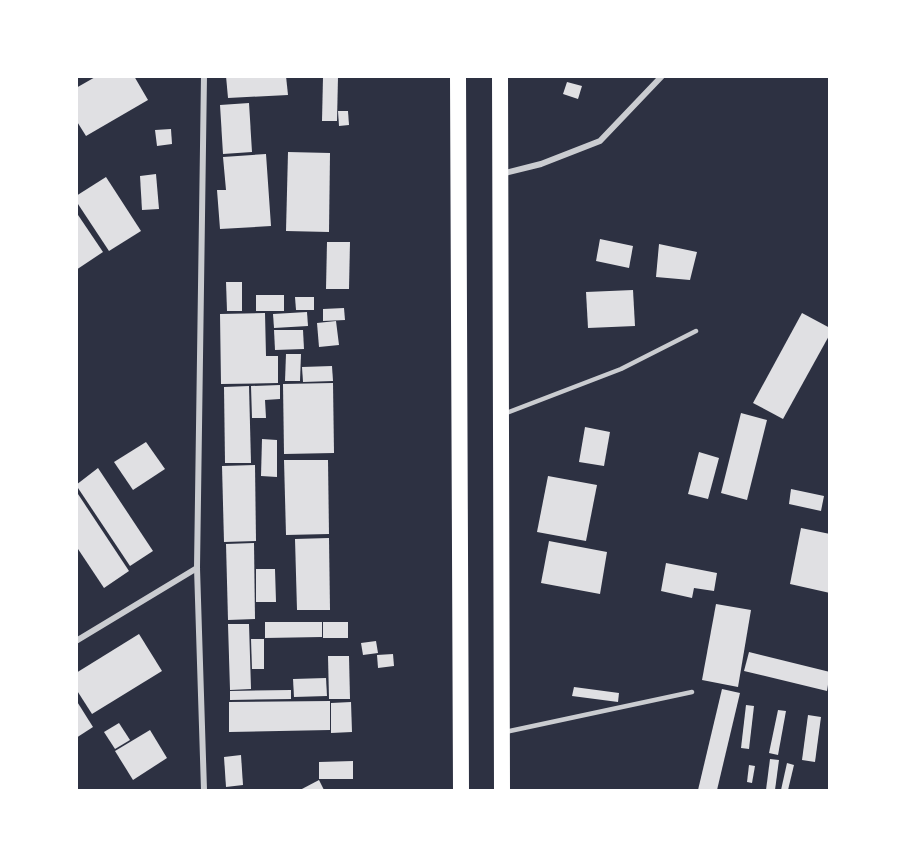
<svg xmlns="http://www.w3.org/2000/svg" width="906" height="867" font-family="Montserrat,sans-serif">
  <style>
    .building { fill: #e0e0e3 }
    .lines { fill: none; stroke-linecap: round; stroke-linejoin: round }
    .service { stroke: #caccd0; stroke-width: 4.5 }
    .minor { stroke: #caccd0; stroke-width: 6 }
    .trunk { stroke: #fff; stroke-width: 16 }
  </style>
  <rect width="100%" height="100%" fill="#2d3142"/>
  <!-- building -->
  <g class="building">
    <polygon points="97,76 134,76 148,100 86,136 76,120 76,88"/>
    <polygon points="226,76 286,76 288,95 228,98"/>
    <polygon points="323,77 338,77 337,121 322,121"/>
    <polygon points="567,82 582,86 578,99 563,94"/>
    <polygon points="249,103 252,152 223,154 220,105"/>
    <polygon points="338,111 348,111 349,125 339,126"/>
    <polygon points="171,129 172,144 157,146 155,130"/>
    <polygon points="288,152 330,153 329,232 286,231"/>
    <polygon points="266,154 271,226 220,229 217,190 226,190 223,157"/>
    <polygon points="156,174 159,209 142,210 140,176"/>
    <polygon points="106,177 141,231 109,251 76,201 76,196"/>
    <polygon points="76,212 103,252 76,270"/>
    <polygon points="600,239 633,246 629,268 596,261"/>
    <polygon points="327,242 350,242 349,289 326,289"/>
    <polygon points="659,244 697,252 690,280 656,277"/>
    <polygon points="226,282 242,282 242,311 227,311"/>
    <polygon points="633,290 635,326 588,328 586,292"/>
    <rect x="256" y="295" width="28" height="16"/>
    <polygon points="295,297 314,297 314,310 296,310"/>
    <polygon points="344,308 345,320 323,321 323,309"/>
    <polygon points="307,312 308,326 274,328 273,314"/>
    <polygon points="265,313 266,356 278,356 278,383 221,384 220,314"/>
    <polygon points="802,313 830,328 830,334 783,419 753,403"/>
    <polygon points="336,321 339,345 319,347 317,323"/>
    <polygon points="274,330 303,330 304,349 275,350"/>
    <polygon points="286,354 301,354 300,381 285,381"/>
    <polygon points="332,366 333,381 303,382 302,367"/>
    <polygon points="333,383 334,453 284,454 283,384"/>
    <polygon points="280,385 280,399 265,400 266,418 252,418 251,386"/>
    <polygon points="249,386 251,463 225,463 224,387"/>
    <polygon points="741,413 767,420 747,500 721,493"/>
    <polygon points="585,427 610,432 604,466 579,462"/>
    <polygon points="262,439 277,440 277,477 261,476"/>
    <polygon points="146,442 165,469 133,490 114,462"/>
    <polygon points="699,452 719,458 708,499 688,494"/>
    <polygon points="284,460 328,460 329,534 286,535"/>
    <polygon points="255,465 256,541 224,542 222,466"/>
    <polygon points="98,468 153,551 130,566 76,485"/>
    <polygon points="548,476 597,485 586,541 537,532"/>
    <polygon points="791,489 824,496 821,511 789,504"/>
    <polygon points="76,491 129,571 104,588 76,546"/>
    <polygon points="801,528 830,534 830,593 790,584"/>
    <polygon points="329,538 330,610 297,610 295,539"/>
    <polygon points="549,541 607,552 600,594 541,583"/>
    <polygon points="254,543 255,619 228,620 226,544"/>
    <polygon points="666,563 717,573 714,591 694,588 692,598 661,591"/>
    <polygon points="256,569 275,569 276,602 256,602"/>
    <polygon points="716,604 751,610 738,687 702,680"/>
    <polygon points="265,622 322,622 322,637 265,638"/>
    <rect x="323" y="622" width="25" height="16"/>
    <polygon points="228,624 249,624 251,689 230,690"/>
    <polygon points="139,634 162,671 92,714 76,689 76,673"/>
    <polygon points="251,639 264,639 264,669 252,669"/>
    <polygon points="376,641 378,653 363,655 361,643"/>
    <polygon points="749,652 830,672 827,691 744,671"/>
    <polygon points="393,654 394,666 378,668 377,655"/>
    <polygon points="328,656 349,656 350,699 329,699"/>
    <polygon points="326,678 327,696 294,697 293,679"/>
    <polygon points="574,687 619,693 618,702 572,696"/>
    <polygon points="722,689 740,693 717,790 698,790"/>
    <polygon points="291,690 291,699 230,700 230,691"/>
    <polygon points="76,700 93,727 76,738"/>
    <polygon points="330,701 330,730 229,732 229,702"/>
    <polygon points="351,702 352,732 331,733 331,703"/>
    <polygon points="746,705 754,706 749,749 741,748"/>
    <polygon points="778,710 786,711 778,755 769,753"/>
    <polygon points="808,715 821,717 815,762 802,760"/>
    <polygon points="119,723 130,740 115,749 104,732"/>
    <polygon points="150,730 167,758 133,780 115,751"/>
    <polygon points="241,755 243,785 226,787 224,757"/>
    <polygon points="770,759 779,760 775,790 766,790"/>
    <polygon points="353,761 353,779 319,779 319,762"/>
    <polygon points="787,763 794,765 788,790 781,790"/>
    <polygon points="749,765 755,766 752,783 747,782"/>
    <polygon points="319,780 324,790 300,790"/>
  </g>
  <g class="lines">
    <!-- service -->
    <g class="service">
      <polyline points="504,414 621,369 696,331"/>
      <polyline points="505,732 692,692"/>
    </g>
    <!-- minor -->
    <g class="minor">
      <polyline points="204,76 197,568 204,790"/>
      <polyline points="501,174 541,164 600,141 662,76"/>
      <polyline points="76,641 197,568"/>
    </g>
    <!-- trunk -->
    <g class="trunk">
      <polyline points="458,76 461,790"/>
      <polyline points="500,76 502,790"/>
    </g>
  </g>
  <!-- border -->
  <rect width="906" height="867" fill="none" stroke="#ffffff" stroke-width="156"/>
</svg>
